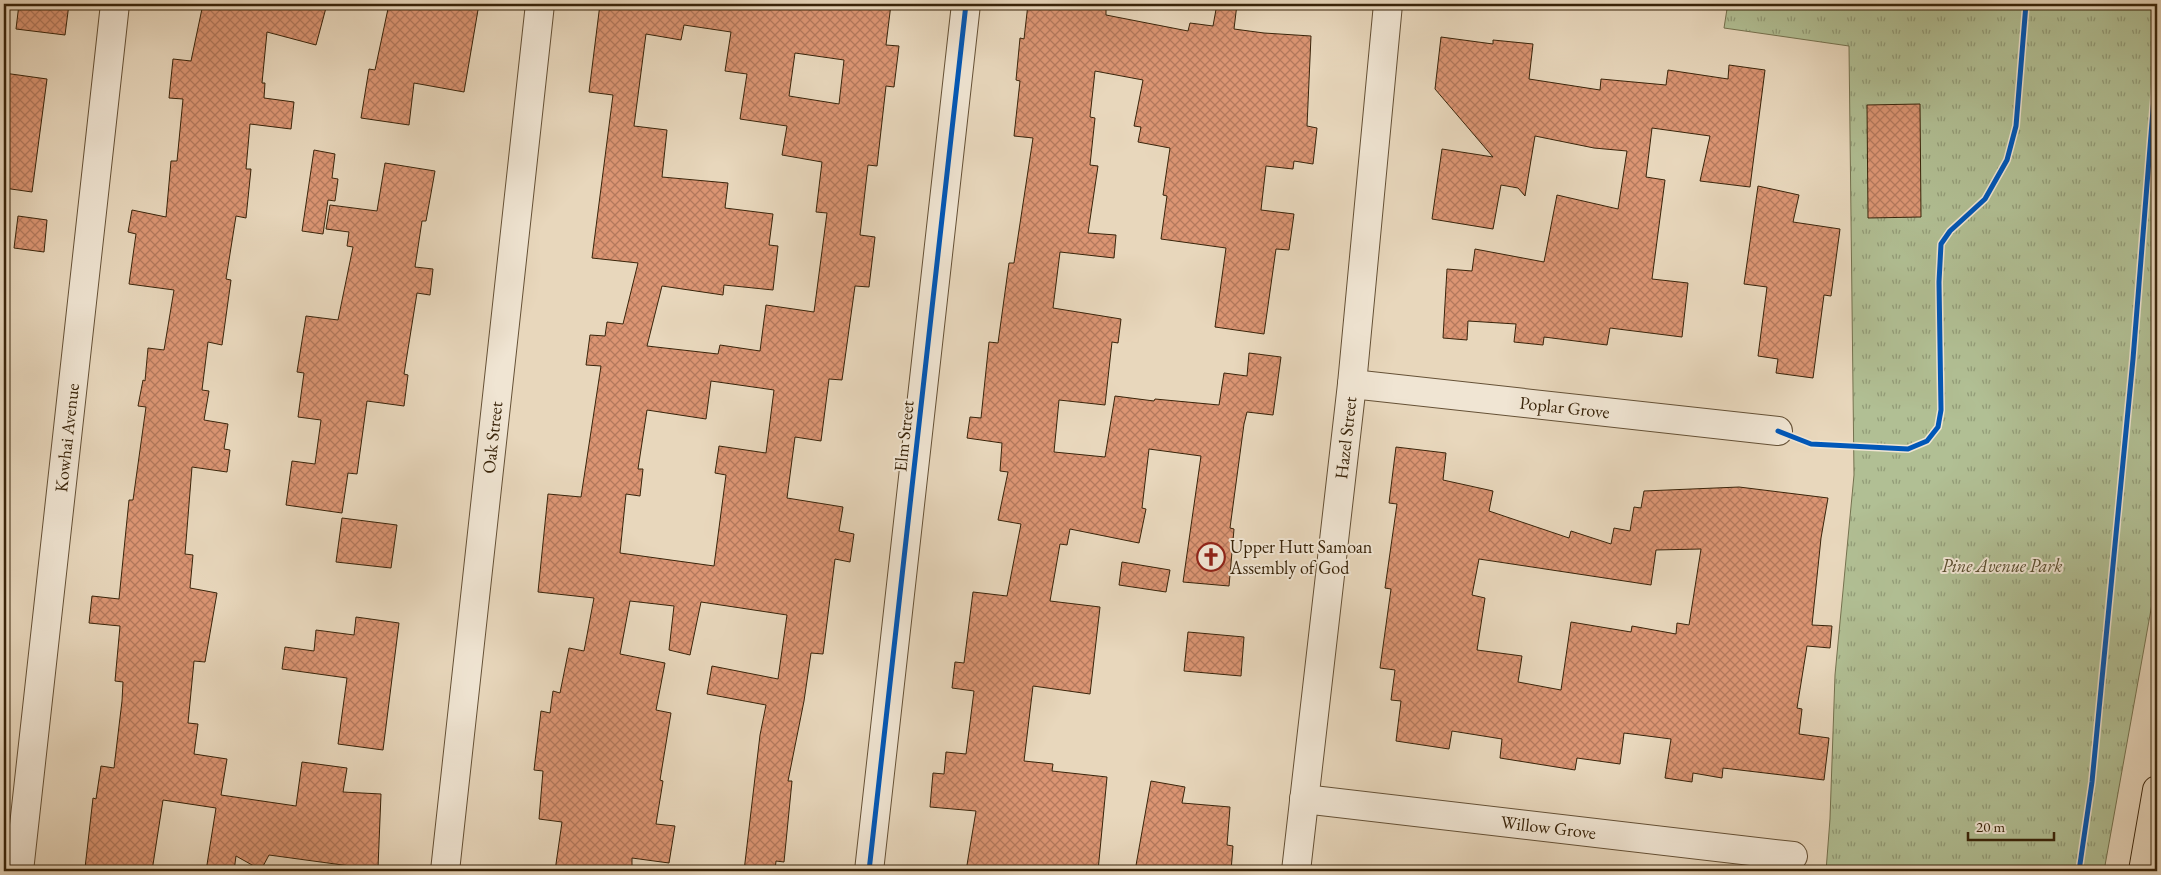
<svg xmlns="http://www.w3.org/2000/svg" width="2161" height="875" font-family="'EB Garamond',serif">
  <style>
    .park { fill: url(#park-tufts); stroke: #75724f }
    .building { fill: url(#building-cross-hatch); stroke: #39240a; fill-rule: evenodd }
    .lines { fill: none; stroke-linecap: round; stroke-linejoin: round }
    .minor-casing { stroke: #655136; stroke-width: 30 }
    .highway-casing { stroke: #39240a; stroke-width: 30 }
    .minor { stroke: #f0e5d3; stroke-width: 28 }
    .highway { stroke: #e8d7bc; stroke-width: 28 }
    .cycleway-casing { stroke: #f0e5d3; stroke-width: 8 }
    .cycleway { stroke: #0057b8; stroke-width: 5 }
    .labels { text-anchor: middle; stroke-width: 4; stroke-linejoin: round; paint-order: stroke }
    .street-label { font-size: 18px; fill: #39240a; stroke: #f0e5d3 }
    .poi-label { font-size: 18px; fill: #39240a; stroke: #f0e5d3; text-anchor: start }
    .park-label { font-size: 18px; font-style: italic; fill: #574b2c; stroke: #f0e5d3 }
  </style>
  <defs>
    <pattern id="park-tufts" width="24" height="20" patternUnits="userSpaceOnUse" patternTransform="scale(1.25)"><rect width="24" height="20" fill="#b1bf94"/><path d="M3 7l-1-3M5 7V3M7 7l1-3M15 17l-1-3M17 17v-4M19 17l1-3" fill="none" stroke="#919b77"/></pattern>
    <pattern id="building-cross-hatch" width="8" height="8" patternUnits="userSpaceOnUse" patternTransform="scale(1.25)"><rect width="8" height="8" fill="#db9573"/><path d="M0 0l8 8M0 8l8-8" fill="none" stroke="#b3795d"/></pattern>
  </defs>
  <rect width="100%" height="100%" fill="#e8d7bc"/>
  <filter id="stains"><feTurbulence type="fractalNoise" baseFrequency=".004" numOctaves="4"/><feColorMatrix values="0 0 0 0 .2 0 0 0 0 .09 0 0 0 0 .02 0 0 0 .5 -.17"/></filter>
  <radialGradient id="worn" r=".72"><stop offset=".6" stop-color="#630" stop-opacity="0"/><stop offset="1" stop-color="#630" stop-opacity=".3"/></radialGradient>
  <!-- park -->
  <polygon class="park" points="1735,4 2157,4 2157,576 2104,871 1826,871 1830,819 1835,675 1854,475 1849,46 1724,28 1727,9"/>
  <!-- building -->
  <g class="building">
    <polygon points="19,4 69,4 65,35 16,29"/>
    <polygon points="203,4 327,4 316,45 267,32 262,83 265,83 264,98 294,102 291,129 250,124 246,169 251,169 246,218 236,216 226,279 231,280 222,345 208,342 202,390 209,391 204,420 228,424 224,449 230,450 227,472 192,467 185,554 193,555 190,588 217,593 205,662 194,661 188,723 198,724 194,754 227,759 221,795 296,806 302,762 347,768 343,792 381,794 378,868 350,866 269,855 261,870 236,856 234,871 206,871 216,808 163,800 152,871 114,871 85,868 93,798 96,799 101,766 114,768 122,701 123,682 115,681 120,626 89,623 92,596 119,599 129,500 133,500 146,407 138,406 143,380 145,381 148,348 164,350 174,290 129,284 136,234 128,232 132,210 166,217 171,161 177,161 183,99 169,98 173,59 191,61"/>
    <polygon points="389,4 479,4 464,92 414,83 409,125 361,118 369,69 375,70"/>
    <path d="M600,4H891L886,45L899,46L894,87L886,86L877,166L868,165L860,235L875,237L869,287L855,286L842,380L829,379L821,441L795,437L787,498L843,507L839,531L854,534L850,562L835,559L823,654L811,653L804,701L788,781H792L784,862L776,861L775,871H744L760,735L766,705L707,694L712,666L778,679L787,615L701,602L690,655L669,650L674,606L630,601L620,654L665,663L656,710L671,713L660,780L663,781L656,824L675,826L669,863L632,858V871H555L562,822L539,819L543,771L534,770L541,711L550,713L553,691L560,693L569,648L584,651L594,598L538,592L548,494L581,497L601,366L586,365L590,335L605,336L607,322L623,324L638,263L592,258L613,95L589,92ZM684,25L731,32L725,71L747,74L740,119L787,126L782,155L822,162L816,212L827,213L814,312L766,305L760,351L720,345L718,354L647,346L662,286L723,295L724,285L773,290L778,246L769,245L773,214L725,208L728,183L662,177L667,130L634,126L646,34L681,40ZM795,53L844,60L839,104L789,96ZM711,381L774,390L766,453L719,446L715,473L726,475L714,566L620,553L626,494L640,496L643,469H638L647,410L706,419Z"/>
    <polygon points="1028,4 1100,4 1099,7 1106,8 1106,15 1188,31 1190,23 1213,26 1217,4 1237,4 1234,29 1264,33 1311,36 1307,126 1317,128 1313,164 1294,161 1293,169 1266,166 1261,210 1294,214 1289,250 1276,249 1264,334 1215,327 1226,248 1161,239 1167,196 1163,195 1170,148 1138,142 1141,127 1134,126 1143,80 1095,71 1090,117 1095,118 1090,165 1098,166 1088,233 1116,235 1114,258 1060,252 1053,308 1121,319 1118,343 1112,342 1105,405 1059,400 1054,452 1105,457 1115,396 1154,401 1155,399 1219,405 1224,373 1247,376 1249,353 1281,357 1273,415 1247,412 1244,424 1230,528 1234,529 1229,586 1183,582 1201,456 1149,449 1142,508 1146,509 1139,543 1070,529 1067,545 1060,544 1050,601 1100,607 1090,694 1033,686 1024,761 1053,764 1052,771 1107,777 1098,871 966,871 976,811 930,807 933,773 944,774 946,752 966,754 974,691 952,688 955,662 964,663 973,592 1007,596 1021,524 998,520 1008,472 1000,471 1002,443 967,438 970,417 981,418 989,342 998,343 1009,263 1014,263 1033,138 1014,136 1020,81 1016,80 1020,38 1024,39"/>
    <polygon points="1441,37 1493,44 1493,40 1533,44 1529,79 1600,90 1601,79 1666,85 1668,70 1728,79 1729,65 1765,70 1750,187 1700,181 1710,136 1652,128 1646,177 1665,180 1652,279 1688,283 1682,337 1610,328 1607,345 1544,337 1543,345 1514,342 1516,324 1468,321 1467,340 1443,338 1447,269 1472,271 1475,249 1544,262 1557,195 1618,209 1627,151 1594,148 1535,136 1525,196 1518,188 1501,185 1493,229 1432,219 1442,149 1493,157 1435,89"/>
    <polygon points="4,73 47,79 32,192 4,188"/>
    <polygon points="1920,104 1921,217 1868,218 1867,105"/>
    <polygon points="314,150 335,154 332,178 338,179 335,201 328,200 323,234 302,231"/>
    <polygon points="385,163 435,171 426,221 422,221 415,267 433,269 430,295 417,293 404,374 408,375 404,406 367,401 357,474 348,473 342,513 286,505 292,461 315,464 321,420 298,417 304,373 297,372 306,316 338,320 353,247 347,246 349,232 326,229 330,205 377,211"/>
    <polygon points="1758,186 1799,195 1793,222 1840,229 1831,296 1824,295 1813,378 1776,373 1778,359 1758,356 1767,287 1744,284"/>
    <polygon points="18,216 47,220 44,252 14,248"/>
    <path d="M1396,447L1446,453L1443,480L1493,491L1489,511L1569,538L1571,531L1611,544L1614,528L1630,531L1634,507L1641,508L1644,491L1739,487L1828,498L1821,538L1812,625L1832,626L1830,648L1807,646L1797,708L1802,709L1799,734L1829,738L1824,780L1723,768L1722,778L1693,773L1692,782L1665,778L1671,739L1624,733L1620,764L1577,758L1575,770L1500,758L1502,739L1452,731L1449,749L1396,741L1401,701L1391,700L1395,670L1380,668L1391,589L1385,588L1397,504L1389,503ZM1701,549L1689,625L1677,623L1676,634L1632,626L1631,632L1571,622L1561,690L1518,682L1522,656L1477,650L1485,598L1472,595L1479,559L1651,585L1656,550Z"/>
    <polygon points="342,518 397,525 391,568 336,562"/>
    <polygon points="1122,562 1170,570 1166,592 1119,585"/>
    <polygon points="356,617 399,623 383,750 338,744 347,678 282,669 285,647 314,651 316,630 354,635"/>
    <polygon points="1188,632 1244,637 1241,676 1184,671"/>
    <polygon points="1151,781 1185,787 1182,803 1230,807 1227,845 1233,846 1231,871 1135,871"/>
  </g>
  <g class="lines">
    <defs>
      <g id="minor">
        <path id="s1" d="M1352,384L1778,431"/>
        <path id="s2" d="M1304,799L1793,856"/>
        <path id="s3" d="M19,871L115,4"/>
        <path id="s4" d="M445,871L540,4"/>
        <polyline points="869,871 966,4"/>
        <path id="s5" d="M1296,871L1352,384L1388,4"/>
      </g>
      <polyline id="highway" points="2143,871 2157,790"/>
    </defs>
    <!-- minor casing -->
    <use href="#minor" class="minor-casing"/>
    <!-- highway casing -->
    <use href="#highway" class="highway-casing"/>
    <!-- minor -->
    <use href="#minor" class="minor"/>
    <!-- highway -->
    <use href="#highway" class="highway"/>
    <defs>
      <g id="cycleway">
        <polyline points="1778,431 1811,444 1908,449 1927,441 1938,427 1941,410 1939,282 1941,244 1950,231 1985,199 2007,160 2016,126 2026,4"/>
        <polyline points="869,871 966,4"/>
        <polyline points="2079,871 2092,782 2133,359 2157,60"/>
      </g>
    </defs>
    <!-- cycleway casing -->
    <use href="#cycleway" class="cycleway-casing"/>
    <!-- cycleway -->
    <use href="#cycleway" class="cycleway"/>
  </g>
  <!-- icons -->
  <defs>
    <symbol id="church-ring" viewBox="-11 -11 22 22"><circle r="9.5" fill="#f0e5d3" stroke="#8f2418" stroke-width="1.5"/><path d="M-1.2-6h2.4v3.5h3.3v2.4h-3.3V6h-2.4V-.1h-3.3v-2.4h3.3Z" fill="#8f2418"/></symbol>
  </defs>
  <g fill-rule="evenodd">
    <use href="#church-ring" x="1195" y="541" width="32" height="32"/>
  </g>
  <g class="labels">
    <!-- street labels -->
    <g class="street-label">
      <text dy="6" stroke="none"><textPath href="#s1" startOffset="214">Poplar Grove</textPath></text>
      <text transform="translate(904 436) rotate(-84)" y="6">Elm Street</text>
      <text dy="6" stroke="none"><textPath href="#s3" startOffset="436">Kowhai Avenue</textPath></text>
      <text dy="6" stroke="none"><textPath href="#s4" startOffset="436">Oak Street</textPath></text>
      <text dy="6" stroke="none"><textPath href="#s5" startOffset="436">Hazel Street</textPath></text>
      <text dy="6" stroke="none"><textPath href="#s2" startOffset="246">Willow Grove</textPath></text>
    </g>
    <!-- poi labels -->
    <g class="poi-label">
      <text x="1230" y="553">Upper Hutt Samoan<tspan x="1230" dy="21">Assembly of God</tspan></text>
    </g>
    <!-- park labels -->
    <g class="park-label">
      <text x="2002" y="572">Pine Avenue Park</text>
    </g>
  </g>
  <!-- margin -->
  <rect width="2161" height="875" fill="none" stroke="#e8d7bc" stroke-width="20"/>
  <rect x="5" y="5" width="2151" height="865" fill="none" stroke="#39240a" stroke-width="2.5"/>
  <rect x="10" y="10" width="2141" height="855" fill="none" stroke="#39240a"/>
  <!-- scale -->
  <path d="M1968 832v8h86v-8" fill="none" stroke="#39240a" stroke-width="2.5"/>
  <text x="1976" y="832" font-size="15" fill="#39240a" stroke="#f0e5d3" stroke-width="4" paint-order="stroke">20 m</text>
  <rect width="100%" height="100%" filter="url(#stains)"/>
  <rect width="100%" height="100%" fill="url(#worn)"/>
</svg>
